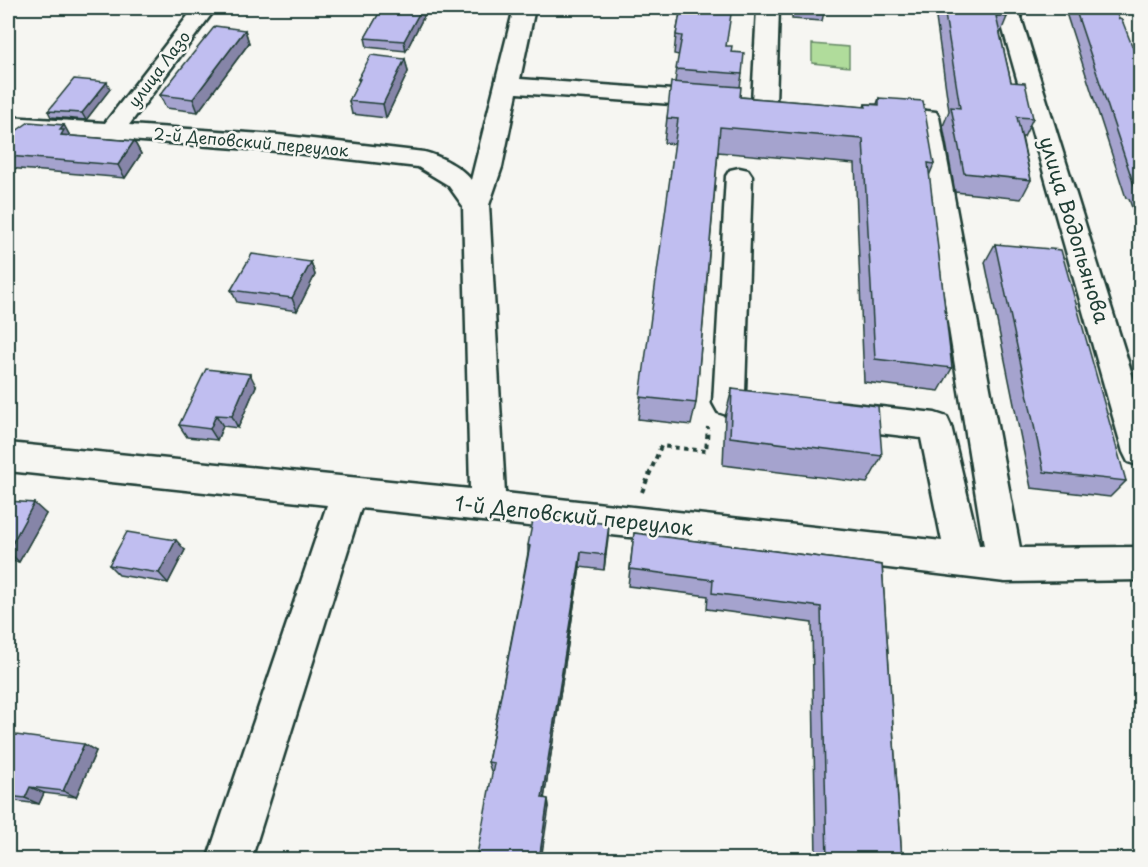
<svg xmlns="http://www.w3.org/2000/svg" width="1148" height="867" font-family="'Playpen Sans',sans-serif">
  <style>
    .green { fill: #b0dc9b; stroke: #688c68; stroke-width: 1.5 }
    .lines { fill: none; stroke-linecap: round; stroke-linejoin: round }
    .minor-casing { stroke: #1f3d34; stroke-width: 5 }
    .path { stroke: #1f3d34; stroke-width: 4; stroke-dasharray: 4.5 4.5; stroke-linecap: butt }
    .minor { fill: #f6f6f2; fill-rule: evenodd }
    .wall { fill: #a5a3ce; stroke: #1f3d34; stroke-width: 1.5 }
    .shaded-wall { fill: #8685a8; stroke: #1f3d34; stroke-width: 1.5 }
    .building { fill: #c0bef0; stroke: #1f3d34; stroke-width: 1.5 }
    .labels { text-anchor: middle; stroke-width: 5; stroke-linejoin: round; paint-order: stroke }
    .far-street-label { font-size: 16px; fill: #1f3d34; stroke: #f6f6f2 }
    .street-label { font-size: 20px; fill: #1f3d34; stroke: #f6f6f2 }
  </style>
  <rect width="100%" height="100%" fill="#f6f6f2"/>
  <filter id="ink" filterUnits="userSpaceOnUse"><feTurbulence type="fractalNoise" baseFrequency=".0167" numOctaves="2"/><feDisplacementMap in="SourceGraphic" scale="12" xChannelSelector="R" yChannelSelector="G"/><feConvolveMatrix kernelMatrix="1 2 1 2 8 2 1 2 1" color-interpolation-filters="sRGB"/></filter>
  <g filter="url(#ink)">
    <!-- green -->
    <polygon class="green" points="812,44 849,47 849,67 812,63"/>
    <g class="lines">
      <defs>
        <g id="minor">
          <path d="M194,8H216L129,125L278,135L424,152C440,156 462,167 471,180L514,8H535L520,79L714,93L722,95L726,100L722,105L714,107L517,93L502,167L489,205L505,493L942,541L921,438L836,428L825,424L820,415L825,406L836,402L935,413L947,417L951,426L979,545L984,546L916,123L873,118L870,113L873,108L882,106L936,112L939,117L1020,548L1140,547V580L1005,582L630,537L361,508L251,860H207L327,505L8,471V443L470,489L463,206L448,185L418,167L278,151L8,131V117L105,123Z"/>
          <polygon points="757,8 779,8 776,103 772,108 764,110 756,108 752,103"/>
          <polygon points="997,8 1018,8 1140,400 1140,466 1128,462 1123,452"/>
          <path d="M739,168L748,170L752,176L745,392L784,399L789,408L784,417C765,424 737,419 718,412L713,403L726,176L730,170Z"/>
        </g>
      </defs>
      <!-- minor casing -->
      <use href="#minor" class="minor-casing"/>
      <!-- path -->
      <polyline class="path" points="642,492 661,446 706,451 708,427"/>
      <!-- minor -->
      <use href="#minor" class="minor"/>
    </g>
    <!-- wall -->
    <g class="wall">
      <polygon points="382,8 428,8 406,51 367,47 365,38"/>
      <polygon points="681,8 726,46 731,52 742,74 740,87 740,97 864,107 865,104 877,104 879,98 934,164 929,176 952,368 939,391 864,382 855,164 718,152 696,403 691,425 638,419 675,144 664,143 667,118 675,82 679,55 674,54 676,35"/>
      <polygon points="792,8 825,8 822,21 792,19"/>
      <polygon points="937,8 1005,8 1007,17 1000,34 1011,82 1033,118 1024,137 1022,137 1031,180 1021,199 955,192 943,126 949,111 935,11"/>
      <polygon points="1053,8 1114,8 1140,66 1140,231 1129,199 1126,198 1065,10 1054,9"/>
      <polygon points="245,30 249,43 198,112 166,108 160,95"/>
      <polygon points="405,59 408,72 386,118 352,114 349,101 359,82 358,79"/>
      <polygon points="110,89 86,120 51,117 48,111"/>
      <polygon points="64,125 70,136 134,141 141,154 125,178 8,168 8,130 16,131"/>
      <polygon points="995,244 1126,481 1110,497 1031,488 985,262"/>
      <polygon points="311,262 315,275 297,311 237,302 231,290"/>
      <polygon points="256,386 238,428 223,426 217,440 187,437 179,425"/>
      <polygon points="732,389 882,456 867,483 723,465 725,417"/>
      <polygon points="8,501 46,514 19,562 8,561"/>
      <polygon points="609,524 604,570 580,567 544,798 548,799 549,807 493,772 491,771 488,762 528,553 528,545"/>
      <polygon points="634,533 882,565 902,860 816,860 812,623 707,609 708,596 628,586"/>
      <polygon points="185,550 168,583 119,575 109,565"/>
      <polygon points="8,734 96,751 76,797 44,793 39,804 8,800"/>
    </g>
    <!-- shaded-wall -->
    <g class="shaded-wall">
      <polygon points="422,8 428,8 406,51 404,41"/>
      <polygon points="245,30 249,43 198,112 193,99"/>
      <polygon points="405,59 408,72 386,118 383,104"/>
      <polygon points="107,82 110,89 86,120 82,113"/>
      <polygon points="64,125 71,138 61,135 60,130"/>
      <polygon points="134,141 141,154 125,178 118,165"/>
      <polygon points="311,262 315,275 297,311 292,298"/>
      <polygon points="250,374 256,386 238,428 232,416"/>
      <polygon points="216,415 223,426 217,440 210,429"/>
      <polygon points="34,503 46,514 19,562 8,551"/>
      <polygon points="609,524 608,539 604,570 605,555"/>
      <polygon points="176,540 185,550 168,583 159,573"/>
      <polygon points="581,552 580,567 543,806 542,798"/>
      <polygon points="84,744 96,751 76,797 63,791"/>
      <polygon points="30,787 44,793 39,804 25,798"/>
      <polygon points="548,799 549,807 541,860 539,860"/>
    </g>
    <!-- building -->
    <g class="building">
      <polygon points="382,8 422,8 404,41 365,38"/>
      <polygon points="681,8 732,8 726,46 732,46 731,52 744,53 742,74 676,69 682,36 676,35"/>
      <polygon points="944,8 1005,8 1007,17 996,16 1011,82 1025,83 1033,118 1017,117 1031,180 964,173 951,107 960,108"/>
      <polygon points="1075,8 1114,8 1119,19 1122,20 1140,66 1140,193 1138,186 1134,185"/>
      <polygon points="215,26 245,30 193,99 160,95"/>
      <polygon points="371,55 405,59 383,104 349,101 360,79 358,79"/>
      <polygon points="74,79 107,82 82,113 48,111"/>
      <polygon points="671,82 741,87 740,97 866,107 865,104 879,105 879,98 923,101 934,164 928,163 952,368 875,359 863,139 720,127 696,403 640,397 678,119 667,118"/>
      <polygon points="29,122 64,125 60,130 64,130 61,135 134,141 118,165 8,156 8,130 16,131"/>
      <polygon points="995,244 1061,250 1126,481 1044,472"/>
      <polygon points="252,254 311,262 292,298 231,290"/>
      <polygon points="206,369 250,374 232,416 216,415 210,429 179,425"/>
      <polygon points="732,389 878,406 882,456 730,437"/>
      <polygon points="8,501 34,503 8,551"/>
      <polygon points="534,515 609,524 605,555 581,552 542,798 548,799 539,860 476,860 494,763 488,762 530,546 528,545"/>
      <polygon points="127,532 176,540 159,573 109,565"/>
      <polygon points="634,533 882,565 902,860 827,860 821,607 712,593 713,580 630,569"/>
      <polygon points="8,734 84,744 63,791 30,787 25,798 8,796"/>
    </g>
  </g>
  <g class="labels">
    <!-- far-street labels -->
    <g class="far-street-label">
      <text transform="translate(159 69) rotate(-53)" y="6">улица Лазо</text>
      <text transform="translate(251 142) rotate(5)" y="6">2-й Деповский переулок</text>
    </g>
    <!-- street labels -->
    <g class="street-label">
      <text transform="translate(1074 230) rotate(73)" y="7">улица Водопьянова</text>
      <text transform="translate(574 516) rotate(6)" y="7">1-й Деповский переулок</text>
    </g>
  </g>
  <!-- margin -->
  <rect width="1148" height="867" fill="none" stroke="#f6f6f2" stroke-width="30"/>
  <rect x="15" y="15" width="1118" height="837" fill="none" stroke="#1f3d34" stroke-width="2" filter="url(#ink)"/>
</svg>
